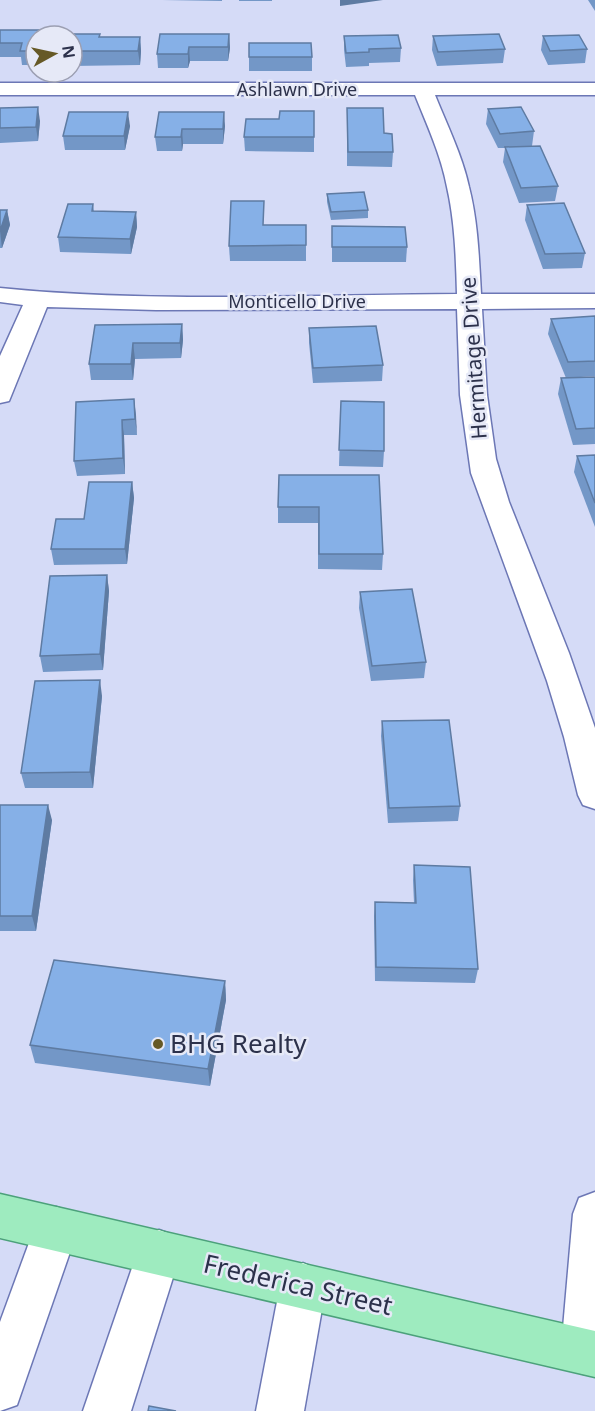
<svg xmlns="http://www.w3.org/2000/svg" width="595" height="1411" font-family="'Noto Sans',sans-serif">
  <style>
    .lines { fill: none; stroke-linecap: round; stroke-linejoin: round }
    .minor-casing { stroke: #6c77b5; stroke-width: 3 }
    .major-casing { stroke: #4ca17b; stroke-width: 3 }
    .minor { fill: #fff; fill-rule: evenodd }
    .major { fill: #9eebbf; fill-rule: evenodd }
    .wall { fill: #7397c7 }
    .shaded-wall { fill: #5e7ba2 }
    .building { fill: #86b0e7; stroke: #5e7ba2; stroke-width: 1.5 }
    .poi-dot { fill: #665926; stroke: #e6e9f7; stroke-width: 2 }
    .labels { text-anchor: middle; stroke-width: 5; stroke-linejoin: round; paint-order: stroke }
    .far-street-label { font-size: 18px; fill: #2c314b; stroke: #e6e9f7 }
    .street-label { font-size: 21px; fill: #2c314b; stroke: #e6e9f7 }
    .near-poi-label { font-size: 26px; fill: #2c314b; stroke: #e6e9f7; text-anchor: start }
    .near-street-label { font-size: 26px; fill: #2c314b; stroke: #e6e9f7 }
  </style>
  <rect width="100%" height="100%" fill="#d5dbf7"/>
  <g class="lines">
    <defs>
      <g id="minor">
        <path d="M0,83H595V95H435C447,125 462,155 469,187C478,222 479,259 481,294H595V308L482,309L487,395L496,459L509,502L569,653L595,728V809L583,805L578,795L564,737L547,681L471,473L460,395L457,309L156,310L47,307L9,401L0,403V356L23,305L0,302V288C150,303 307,295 457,294C456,259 455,222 447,187C441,155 427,125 415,95H0Z"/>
        <polygon points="595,1192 595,1370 584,1374 567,1368 561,1351 573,1214 579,1198"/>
        <polygon points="56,1207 72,1213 78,1229 17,1405 0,1411 0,1322 40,1213"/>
        <polygon points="159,1230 175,1236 181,1252 131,1411 83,1411 143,1236"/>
        <polygon points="303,1263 319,1270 326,1286 304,1411 256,1411 280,1286 287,1270"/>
      </g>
      <polygon id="major" points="0,1194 595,1331 595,1377 0,1238"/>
    </defs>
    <!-- minor casing -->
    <use href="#minor" class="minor-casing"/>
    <!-- major casing -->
    <use href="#major" class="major-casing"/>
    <!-- minor -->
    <use href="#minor" class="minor"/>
    <!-- major -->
    <use href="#major" class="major"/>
  </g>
  <!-- wall -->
  <g class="wall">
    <polygon points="162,0 222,0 222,1"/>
    <rect x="239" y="0" width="33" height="1"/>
    <polygon points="588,0 595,0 595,11"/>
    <polygon points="0,30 36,36 36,65 22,65 21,57 0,57"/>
    <polygon points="100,34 100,37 140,37 141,51 140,65 72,66 72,41"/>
    <polygon points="229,34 230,48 228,61 190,61 188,68 158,68 157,54"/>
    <polygon points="344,36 401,48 400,62 369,63 369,66 346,67 344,50"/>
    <polygon points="433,36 505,49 503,63 437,66 432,50"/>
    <polygon points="543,36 587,49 585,63 548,65 541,50"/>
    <rect x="249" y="57" width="63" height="14"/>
    <polygon points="0,108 40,121 38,141 0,143"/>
    <polygon points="347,108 384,133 393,152 392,167 347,166"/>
    <polygon points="488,109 534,131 532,146 558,186 555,201 519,203 503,162 505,148 498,148 486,124"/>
    <polygon points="314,111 314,152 245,151 244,137 279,119"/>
    <polygon points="159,112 225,126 223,144 183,144 182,151 157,151 155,137"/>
    <polygon points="130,126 125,150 65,150 63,136"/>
    <polygon points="327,194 368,210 368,218 331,220 327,202"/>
    <polygon points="93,204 94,211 136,212 137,227 131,254 60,252 58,237"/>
    <polygon points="527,205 585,253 582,268 543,269 525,220"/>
    <polygon points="0,210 7,210 10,225 2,248 0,248"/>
    <polygon points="264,225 306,225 306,261 230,261 229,246"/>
    <polygon points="332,226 407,247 406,262 332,262"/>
    <polygon points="595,316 595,376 566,378 548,334 551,319"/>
    <polygon points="182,324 183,340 181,358 135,359 133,380 91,380 89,364 95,325"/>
    <polygon points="309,328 383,365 382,381 313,383 309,343"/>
    <polygon points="595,377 595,444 573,445 558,394 561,378"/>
    <polygon points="134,399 137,435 124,435 125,474 77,476 74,461"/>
    <polygon points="341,401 384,451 383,467 339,466"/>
    <polygon points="595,455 595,527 574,472 577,456"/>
    <polygon points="379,475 383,554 382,570 318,569 318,523 278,523 278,507"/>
    <polygon points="132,482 134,498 127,564 54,565 51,549 84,519"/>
    <polygon points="107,575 109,591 103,670 43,672 40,656"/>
    <polygon points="360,592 426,662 424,678 371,681 359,608"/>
    <polygon points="102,696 93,788 25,788 21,773"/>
    <polygon points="382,721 460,806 458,821 388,823 381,736"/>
    <polygon points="0,805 52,820 36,931 0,931"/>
    <polygon points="414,865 478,969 475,983 375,981 374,916 375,902 414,903 413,880"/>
    <polygon points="225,981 226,1000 210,1086 35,1063 30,1045"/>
  </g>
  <!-- shaded-wall -->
  <g class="shaded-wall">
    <polygon points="340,0 383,0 340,6"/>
    <polygon points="229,34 230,48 228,61 228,47"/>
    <polygon points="140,37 141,51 140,65 138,51"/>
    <polygon points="189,47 190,61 188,68 188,54"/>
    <polygon points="38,107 40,121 38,141 36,127"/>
    <polygon points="128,112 130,126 125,150 124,136"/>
    <polygon points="224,112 225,126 223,144 223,129"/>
    <polygon points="182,129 183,144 182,151 181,137"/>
    <polygon points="7,210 10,225 2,248 0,231"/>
    <polygon points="136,212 137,227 131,254 130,239"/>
    <polygon points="182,324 183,340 181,358 180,343"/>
    <polygon points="133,343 135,359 133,380 131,364"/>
    <polygon points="134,399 136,415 137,435 135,419"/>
    <polygon points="122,420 124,435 125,474 123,458"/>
    <polygon points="132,482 134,498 127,564 125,549"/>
    <polygon points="107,575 109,591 103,670 100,654"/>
    <polygon points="100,680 102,696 93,788 90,772"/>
    <polygon points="48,805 52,820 36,931 32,916"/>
    <polygon points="225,981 226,1000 210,1086 208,1069"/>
  </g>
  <!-- building -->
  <g class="building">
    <polygon points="0,30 54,30 53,36 36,36 36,51 20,51 22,43 0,43"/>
    <polygon points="74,34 100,34 99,37 140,37 138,51 72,51 72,41"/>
    <polygon points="160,34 229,34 228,47 189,47 188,54 157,54"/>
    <polygon points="499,34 505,49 438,52 433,36"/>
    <polygon points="398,35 401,48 369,49 369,52 346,53 344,36"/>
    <polygon points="579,35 587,49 550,51 543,36"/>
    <polygon points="249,43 311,43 312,57 249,57"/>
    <polygon points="38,107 36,127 0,128 0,108"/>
    <polygon points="521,107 534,131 500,134 488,109"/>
    <polygon points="347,108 383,108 384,133 392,134 393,152 348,152"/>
    <polygon points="280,111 314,111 314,137 244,137 246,119 279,119"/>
    <polygon points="69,112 128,112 124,136 63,136"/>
    <polygon points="159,112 224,112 223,129 182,129 181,137 155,137"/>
    <polygon points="540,146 558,186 521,188 505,147"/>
    <polygon points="364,192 368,210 331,212 327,194"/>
    <polygon points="231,201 264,201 263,225 306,225 306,245 229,246"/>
    <polygon points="564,203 585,253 545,254 527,205"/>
    <polygon points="68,204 93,204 92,211 136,212 130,239 58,237"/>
    <polygon points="0,210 7,210 0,231"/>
    <polygon points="332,226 405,227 407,247 332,247"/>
    <polygon points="595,316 595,361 568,362 551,319"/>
    <polygon points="182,324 180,343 133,343 131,364 89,364 95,325"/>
    <polygon points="376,326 383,365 313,368 309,328"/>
    <polygon points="595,377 595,428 576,429 561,378"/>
    <polygon points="134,399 135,419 122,420 123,458 74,461 76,402"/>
    <polygon points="341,401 384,402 384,451 339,450"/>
    <polygon points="595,455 595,503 577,456"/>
    <polygon points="279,475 379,475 383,554 319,554 319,507 278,507"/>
    <polygon points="89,482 132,482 125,549 51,549 56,519 84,519"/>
    <polygon points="107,575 100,654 40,656 50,576"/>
    <polygon points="412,589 426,662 372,666 360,592"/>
    <polygon points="100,680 90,772 21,773 35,681"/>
    <polygon points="449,720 460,806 389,808 382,721"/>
    <polygon points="0,805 48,805 32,916 0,916"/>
    <polygon points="414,865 470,867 478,969 376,967 375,902 416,903"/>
    <polygon points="54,960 225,981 208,1069 30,1045"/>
    <polygon points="149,1406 176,1411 148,1411"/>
  </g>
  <!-- markers -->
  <circle class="poi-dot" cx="158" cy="1044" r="6"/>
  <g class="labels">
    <!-- far-street labels -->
    <g class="far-street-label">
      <text x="297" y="96">Ashlawn Drive</text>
      <text x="297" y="308">Monticello Drive</text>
    </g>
    <!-- street labels -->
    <g class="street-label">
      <text transform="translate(474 358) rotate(-94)" y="7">Hermitage Drive</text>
    </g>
    <!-- near-poi labels -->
    <g class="near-poi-label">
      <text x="170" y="1053">BHG Realty</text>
    </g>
    <!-- near-street labels -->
    <g class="near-street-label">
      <text transform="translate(298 1285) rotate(13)" y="9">Frederica Street</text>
    </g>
  </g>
  <!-- north arrow -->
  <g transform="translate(54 54) rotate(82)"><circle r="28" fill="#e6e9f7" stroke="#9c9fb2" stroke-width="1.5"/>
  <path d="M0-4.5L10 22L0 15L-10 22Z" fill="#665926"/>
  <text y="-9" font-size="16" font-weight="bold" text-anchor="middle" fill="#2c314b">N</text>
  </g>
</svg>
